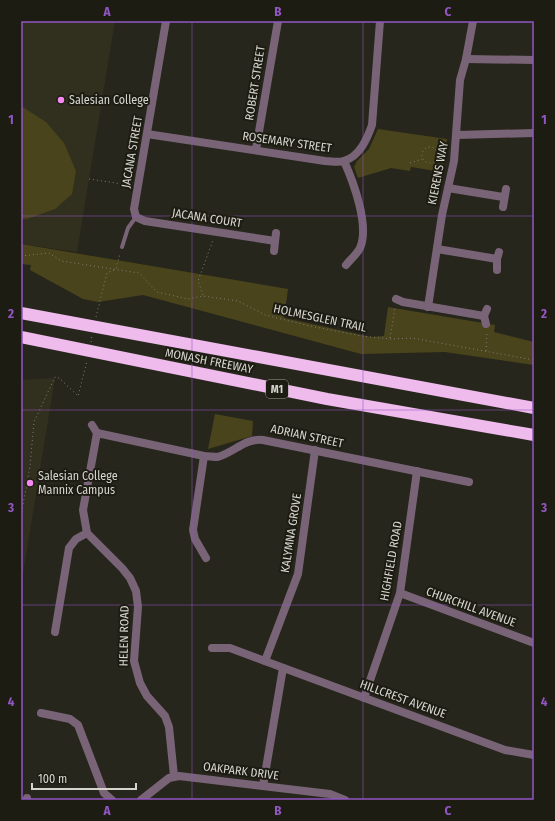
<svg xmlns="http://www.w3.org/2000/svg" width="555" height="821" font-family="'Fira Sans Condensed',sans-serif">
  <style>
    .built { fill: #312f1e }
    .green { fill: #49441b }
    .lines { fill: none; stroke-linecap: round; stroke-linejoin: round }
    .path { stroke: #807f77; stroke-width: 1; stroke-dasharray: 1 3; stroke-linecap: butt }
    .lane { stroke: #796477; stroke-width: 4 }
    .street { stroke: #796477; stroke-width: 8 }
    .highway { stroke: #eebbec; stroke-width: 12 }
    .grid { fill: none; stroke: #9256c3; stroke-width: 1; stroke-opacity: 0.55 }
    .poi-dot { fill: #f489f1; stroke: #1d1c13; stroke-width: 1.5 }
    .labels { text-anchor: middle; stroke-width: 4; stroke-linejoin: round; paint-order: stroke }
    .shield { fill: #1d1c13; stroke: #9e9e96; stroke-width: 1 }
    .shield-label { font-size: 11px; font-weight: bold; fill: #d5d5ce }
    .street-label { font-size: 12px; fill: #d5d5ce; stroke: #1d1c13 }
    .poi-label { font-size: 12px; fill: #d5d5ce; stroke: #1d1c13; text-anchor: start }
    .neatline { fill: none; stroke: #9256c3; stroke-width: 1.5 }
    .grid-label { font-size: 13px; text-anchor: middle; font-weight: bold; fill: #9256c3 }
  </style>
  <rect width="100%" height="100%" fill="#27261c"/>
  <!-- built -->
  <g class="built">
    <polygon points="21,21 115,21 77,252 21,244"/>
    <polygon points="55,378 21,586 21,380"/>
  </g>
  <!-- green -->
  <g class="green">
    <polygon points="21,106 46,122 64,143 76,171 72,194 55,209 27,219 21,219"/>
    <polygon points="378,129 447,139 442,172 411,167 410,171 391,168 358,178 354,167 357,161 369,149"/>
    <polygon points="21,244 288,289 284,318 371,337 384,336 388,307 495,325 494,332 534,342 534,365 445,352 361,354 143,295 98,302 83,299 30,270 31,265 21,264"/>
    <polygon points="215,414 253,421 252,436 208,449"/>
  </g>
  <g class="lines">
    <!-- path -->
    <g class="path">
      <circle cx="430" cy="155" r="8"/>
      <polyline points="438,151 447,146"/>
      <polyline points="437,161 444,169"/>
      <polyline points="410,163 422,159"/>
      <polyline points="89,179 129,185"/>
      <polyline points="21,256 49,253 61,261 139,273 157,292 188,299 203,296 238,301 265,315 310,326 362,336 391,339 412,338 534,360"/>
      <polyline points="203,295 198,281 213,240"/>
      <polyline points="96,317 107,273 116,269 120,253"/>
      <polyline points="390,338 395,308"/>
      <polyline points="91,342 92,335"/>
      <polyline points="486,351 487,332"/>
      <polyline points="21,516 30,466 34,422 55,377 59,378 78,396 87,361"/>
    </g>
    <!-- lane -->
    <polyline class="lane" points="122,247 128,228 136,217"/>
    <!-- street -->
    <g class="street">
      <polyline points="166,21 134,209 136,217 145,221 275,241"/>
      <polyline points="466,59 534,60"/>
      <path d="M147,134L325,161C331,161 339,163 344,161C360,156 367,139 372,125L380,21"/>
      <polyline points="457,135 534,133"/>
      <polyline points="256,149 278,21"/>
      <path d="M344,161C353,181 370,226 360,248C357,254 351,259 346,265"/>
      <polyline points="448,188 503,197"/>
      <polyline points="503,207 506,189"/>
      <polyline points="437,249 497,259"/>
      <polyline points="274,251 276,233"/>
      <polyline points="497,270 497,259 499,252"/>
      <polyline points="396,299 403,302 484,316"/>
      <polyline points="428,307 442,215 454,161 460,80 466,59 473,21"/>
      <polyline points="486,324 484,316 487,309"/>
      <polyline points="92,425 97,433"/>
      <path d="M97,433L204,456C208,456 213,457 217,457C234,453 244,438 263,440L469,482"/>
      <polyline points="97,433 83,510 87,533 122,568 130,578 136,591 138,607 134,661 140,683 147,696 165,716 169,727 174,776"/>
      <polyline points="204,456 193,530 195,539 206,558"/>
      <polyline points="400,593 534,643"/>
      <polyline points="55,632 69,548 76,539 87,533"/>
      <polyline points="212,648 230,648 505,750 534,755"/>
      <polyline points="265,661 298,574 315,450"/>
      <polyline points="364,698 400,593 417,471"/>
      <polyline points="41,713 70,719 78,725 104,793 112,800"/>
      <polyline points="263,786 283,668"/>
      <polyline points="27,800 27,798"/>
      <polyline points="141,800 169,778 179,776 330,794 345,800"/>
    </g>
    <!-- highway -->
    <g class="highway">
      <polyline points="21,313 534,408"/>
      <polyline points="21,337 327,399 534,435"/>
    </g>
  </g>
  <!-- grid -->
  <path class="grid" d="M192,21V800M363,21V800M21,216H534M21,410H534M21,605H534"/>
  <!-- markers -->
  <g class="poi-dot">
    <circle cx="61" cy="100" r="4"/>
    <circle cx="30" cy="483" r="4"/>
  </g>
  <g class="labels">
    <!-- shield labels -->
    <rect class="shield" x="266" y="380" width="22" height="18" rx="3"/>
    <g class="shield-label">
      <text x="277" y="393">M1</text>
    </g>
    <!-- street labels -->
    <g class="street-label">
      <text transform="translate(255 83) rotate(-81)" y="4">ROBERT STREET</text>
      <text transform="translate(287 142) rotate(8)" y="4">ROSEMARY STREET</text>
      <text transform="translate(132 152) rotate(-80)" y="4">JACANA STREET</text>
      <text transform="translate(438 173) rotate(-79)" y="4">KIERENS WAY</text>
      <text transform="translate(207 218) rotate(9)" y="4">JACANA COURT</text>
      <text transform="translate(320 318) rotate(12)" y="4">HOLMESGLEN TRAIL</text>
      <text transform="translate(209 361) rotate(11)" y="4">MONASH FREEWAY</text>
      <text transform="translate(307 436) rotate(12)" y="4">ADRIAN STREET</text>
      <text transform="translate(291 533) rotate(-81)" y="4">KALYMNA GROVE</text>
      <text transform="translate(391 561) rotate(-80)" y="4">HIGHFIELD ROAD</text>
      <text transform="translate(471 607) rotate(20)" y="4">CHURCHILL AVENUE</text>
      <text transform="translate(124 636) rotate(-89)" y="4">HELEN ROAD</text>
      <text transform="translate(403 699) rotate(20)" y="4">HILLCREST AVENUE</text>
      <text transform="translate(241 771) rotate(7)" y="4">OAKPARK DRIVE</text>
    </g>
    <!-- poi labels -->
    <g class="poi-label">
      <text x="69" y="104">Salesian College</text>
      <text x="38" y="480">Salesian College<tspan x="38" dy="14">Mannix Campus</tspan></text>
    </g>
  </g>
  <!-- border -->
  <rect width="555" height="821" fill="none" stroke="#1d1c13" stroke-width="44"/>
  <!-- scale -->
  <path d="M32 783v6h104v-6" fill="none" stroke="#d5d5ce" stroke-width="2"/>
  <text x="38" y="783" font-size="12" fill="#d5d5ce" stroke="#1d1c13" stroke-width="3" paint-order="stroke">100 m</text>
  <rect x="22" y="22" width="511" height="777" class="neatline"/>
  <g class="grid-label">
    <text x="107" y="16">A</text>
    <text x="278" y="16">B</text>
    <text x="448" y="16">C</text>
    <text x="11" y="124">1</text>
    <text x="544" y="124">1</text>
    <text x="11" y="318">2</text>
    <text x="544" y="318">2</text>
    <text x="11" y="512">3</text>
    <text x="544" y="512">3</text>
    <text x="11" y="706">4</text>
    <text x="544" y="706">4</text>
    <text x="107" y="815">A</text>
    <text x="278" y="815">B</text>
    <text x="448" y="815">C</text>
  </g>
</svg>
